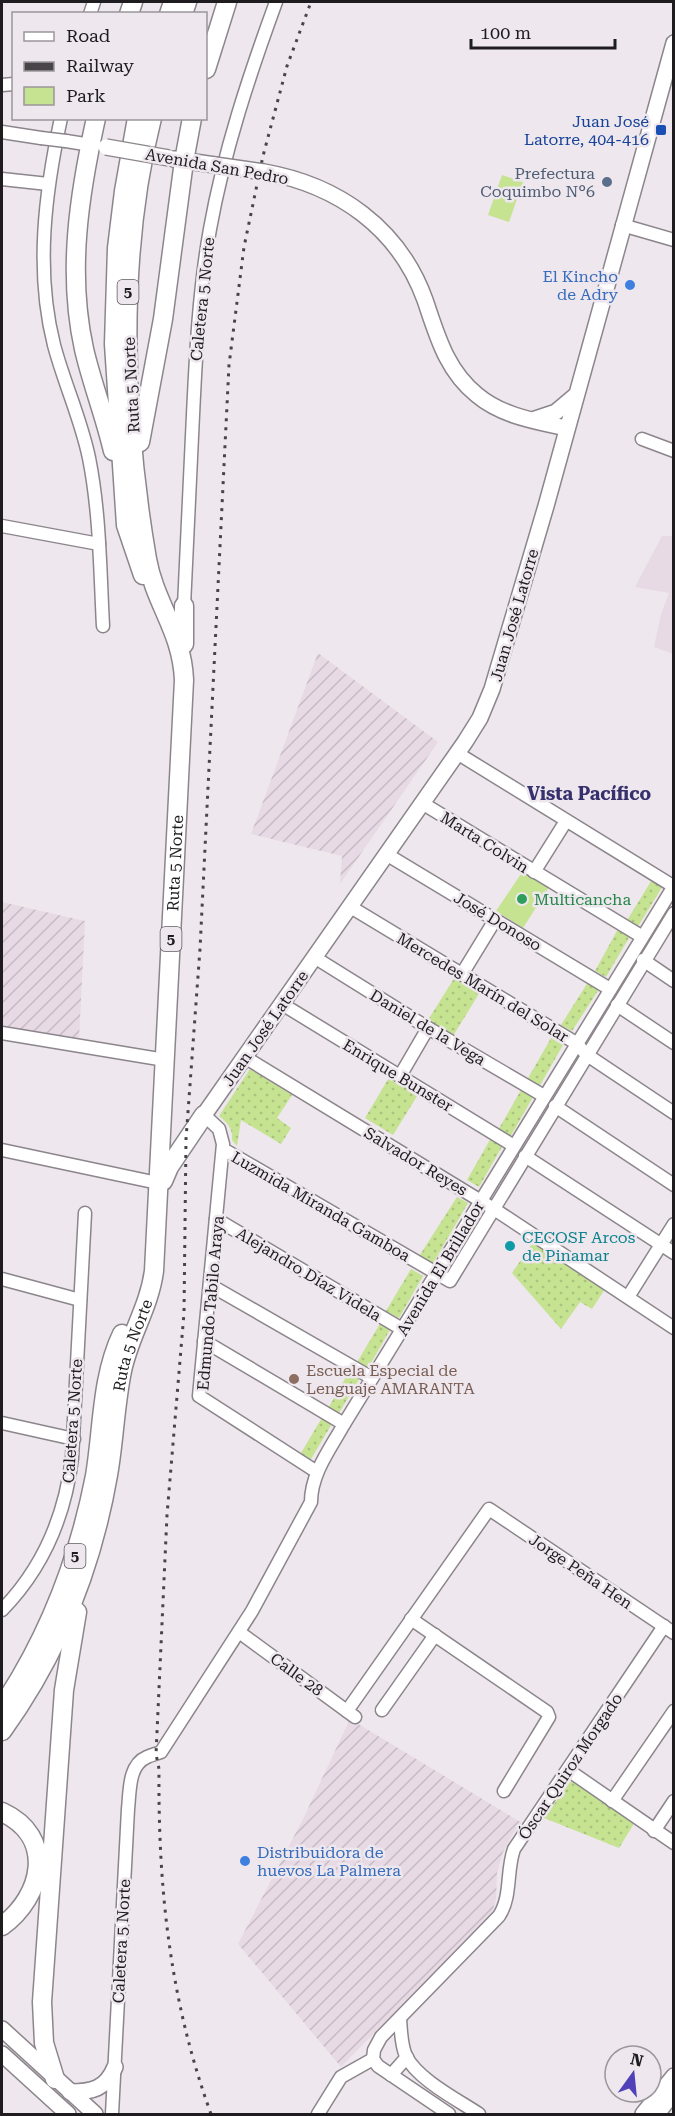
<svg xmlns="http://www.w3.org/2000/svg" width="675" height="2116" font-family="'Roboto Serif',serif">
  <style>
    .built { fill: #e7dae5 }
    .industrial { fill: url(#industrial-furrows) }
    .green { fill: url(#green-dots) }
    .pitch { fill: #c5e391 }
    .lines { fill: none; stroke-linecap: round; stroke-linejoin: round }
    .minor-casing { stroke: #8c868c; stroke-width: 15 }
    .major-casing { stroke: #8c868c; stroke-width: 18 }
    .highway-casing { stroke: #8c868c; stroke-width: 21 }
    .minor { stroke: #fff; stroke-width: 12 }
    .major { stroke: #fff; stroke-width: 15 }
    .highway { stroke: #fff; stroke-width: 18 }
    .rail { stroke: #484548; stroke-width: 3; stroke-dasharray: 3 6; stroke-linecap: butt }
    .minor-bridge-casing { stroke: #8c868c; stroke-width: 15; stroke-linecap: butt }
    .major-bridge-casing { stroke: #8c868c; stroke-width: 18; stroke-linecap: butt }
    .minor-bridge { stroke: #fff; stroke-width: 12 }
    .major-bridge { stroke: #fff; stroke-width: 15 }
    .transit-dot { fill: #1a4fb4; stroke: #eee7ed; stroke-width: 2 }
    .service-dot { fill: #5c6f8a; stroke: #eee7ed; stroke-width: 2 }
    .shop-dot { fill: #3f7fe0; stroke: #eee7ed; stroke-width: 2 }
    .leisure-dot { fill: #2e9e5b; stroke: #eee7ed; stroke-width: 2 }
    .culture-dot { fill: #0f9aa8; stroke: #eee7ed; stroke-width: 2 }
    .education-dot { fill: #8d6e63; stroke: #eee7ed; stroke-width: 2 }
    .labels { text-anchor: middle; stroke-width: 5; stroke-linejoin: round; paint-order: stroke }
    .shield { fill: #eee7ed; stroke: #5c595c; stroke-width: 1.5 }
    .shield-label { font-size: 15px; font-weight: bold; fill: #1e1c1e }
    .transit-label { font-size: 16px; fill: #164399; stroke: #eee7ed; text-anchor: end }
    .street-label { font-size: 16px; fill: #1e1c1e; stroke: #eee7ed }
    .service-label { font-size: 16px; fill: #4e5e75; stroke: #eee7ed; text-anchor: end }
    .shop-label { font-size: 16px; fill: #366cbe; stroke: #eee7ed; text-anchor: end }
    .leisure-label { font-size: 16px; fill: #27864d; stroke: #eee7ed; text-anchor: start }
    .culture-label { font-size: 16px; fill: #0d838f; stroke: #eee7ed; text-anchor: start }
    .education-label { font-size: 16px; fill: #785e54; stroke: #eee7ed; text-anchor: start }
    .neighbourhood-label { font-size: 18px; font-weight: bold; fill: #36316d; stroke: #eee7ed }
  </style>
  <defs>
    <pattern id="industrial-furrows" width="10" height="10" patternUnits="userSpaceOnUse" patternTransform="scale(1.5)"><rect width="10" height="10" fill="#e7dae5"/><path d="M-1 1l2-2M0 10L10 0M9 11l2-2" fill="none" stroke="#c6bac4"/></pattern>
    <pattern id="green-dots" width="8" height="8" patternUnits="userSpaceOnUse" patternTransform="scale(1.5)"><rect width="8" height="8" fill="#c5e391"/><path d="M2 2h.1M6 6h.1" fill="none" stroke="#a9c27d" stroke-width="1.8" stroke-linecap="round"/></pattern>
  </defs>
  <rect width="100%" height="100%" fill="#eee7ed"/>
  <!-- built -->
  <polygon class="built" points="662,536 673,536 673,654 654,647 661,614 669,593 635,587"/>
  <!-- industrial -->
  <g class="industrial">
    <polygon points="318,653 438,742 340,884 342,856 251,834"/>
    <polygon points="2,902 85,921 79,1039 2,1028"/>
    <polygon points="350,1719 522,1823 514,1832 503,1852 497,1873 496,1899 492,1913 341,2067 238,1944 303,1819"/>
  </g>
  <!-- green -->
  <g class="green">
    <polygon points="653,878 664,884 637,928 626,922"/>
    <polygon points="618,929 630,936 606,977 595,971"/>
    <polygon points="455,977 480,992 453,1036 428,1020"/>
    <polygon points="590,979 601,986 572,1031 561,1025"/>
    <polygon points="551,1038 563,1045 539,1087 527,1080"/>
    <path d="M250,1069L292,1095L277,1118L291,1128L281,1144L241,1120L237,1146L232,1140C233,1129 228,1123 219,1116Z"/>
    <polygon points="390,1076 419,1093 393,1135 365,1118"/>
    <polygon points="521,1090 533,1097 509,1139 497,1132"/>
    <polygon points="491,1138 503,1145 479,1187 467,1180"/>
    <polygon points="457,1197 468,1203 432,1265 418,1258"/>
    <polygon points="534,1241 605,1289 592,1309 580,1302 561,1329 512,1273"/>
    <polygon points="411,1269 423,1276 399,1318 386,1311"/>
    <polygon points="381,1322 391,1328 367,1370 356,1364"/>
    <polygon points="350,1370 361,1376 336,1418 326,1412"/>
    <polygon points="323,1416 333,1422 308,1464 298,1458"/>
    <polygon points="575,1781 635,1822 619,1848 544,1818 570,1782"/>
  </g>
  <!-- pitch -->
  <g class="pitch">
    <polygon points="502,175 523,182 509,222 488,215"/>
    <polygon points="523,871 549,887 523,928 496,911"/>
  </g>
  <g class="lines">
    <defs>
      <g id="minor">
        <polyline points="90,14 94,2"/>
        <polyline points="2,85 14,84"/>
        <path d="M61,118C45,193 35,270 54,345C64,383 81,419 89,458C100,513 100,570 103,626"/>
        <polyline points="2,132 41,138"/>
        <polyline points="66,141 91,145"/>
        <polyline points="2,179 48,184"/>
        <polyline points="622,225 674,240"/>
        <polyline points="642,439 674,451"/>
        <polyline points="2,526 99,544"/>
        <path d="M184,606C187,543 190,479 193,415C196,353 199,290 210,229C224,151 249,76 276,2"/>
        <polyline points="457,753 673,886"/>
        <polyline points="422,803 641,936"/>
        <polyline points="386,854 610,989"/>
        <polyline points="534,872 566,821"/>
        <polyline points="349,906 576,1043 587,1055 674,1113"/>
        <polyline points="314,957 428,1028 544,1096"/>
        <polyline points="643,960 674,981"/>
        <polyline points="462,974 495,920"/>
        <polyline points="282,1004 514,1146"/>
        <polyline points="617,1005 674,1043"/>
        <polyline points="2,1033 159,1059"/>
        <polyline points="246,1058 494,1209 674,1328"/>
        <polyline points="400,1076 428,1028"/>
        <polyline points="555,1106 674,1185"/>
        <polyline points="204,1115 219,1129 223,1144 199,1396 317,1472"/>
        <polyline points="223,1149 450,1281 674,913"/>
        <polyline points="2,1150 153,1182"/>
        <polyline points="525,1156 674,1253"/>
        <polyline points="216,1219 402,1329"/>
        <polyline points="2,1279 80,1300"/>
        <polyline points="210,1285 372,1378"/>
        <polyline points="628,1297 674,1224"/>
        <polyline points="204,1341 344,1424"/>
        <polyline points="2,1423 74,1439"/>
        <path d="M2,1610C43,1568 65,1516 72,1458L85,1213"/>
        <polyline points="411,1619 547,1712 549,1717 504,1791"/>
        <polyline points="239,1632 355,1717"/>
        <polyline points="382,1710 435,1635"/>
        <polyline points="347,1711 489,1509 674,1633"/>
        <polyline points="568,1770 674,1843"/>
        <polyline points="612,1801 674,1711"/>
        <polyline points="654,1831 674,1801"/>
        <path d="M400,2019C401,2031 401,2045 406,2056C417,2079 458,2100 479,2114"/>
        <polyline points="391,2075 407,2057"/>
        <path d="M112,2114L128,1809C130,1792 128,1765 147,1757C151,1755 156,1754 161,1752L252,1611L311,1502C311,1473 331,1448 344,1424L674,886"/>
        <polyline points="318,2114 341,2077 373,2059"/>
        <path d="M449,2114L378,2066L373,2059L374,2050L381,2037L499,1916C512,1896 506,1871 514,1849L664,1626"/>
      </g>
      <g id="major">
        <polyline points="174,159 215,165"/>
        <path d="M264,172C338,185 399,228 425,300C437,335 446,370 477,395C502,416 535,421 566,428"/>
        <polyline points="535,419 556,412 575,396"/>
        <polyline points="204,1115 465,742 480,718 492,689 546,506 674,43"/>
        <polyline points="2,2029 95,2114"/>
        <polyline points="2,2054 68,2114"/>
        <path d="M70,2092C92,2092 106,2089 115,2067"/>
        <polyline points="643,2114 674,2076"/>
        <polyline points="657,2114 674,2092"/>
      </g>
      <g id="highway">
        <polyline points="129,14 133,2"/>
        <polyline points="169,14 173,2"/>
        <polyline points="183,14 187,2"/>
        <polyline points="206,69 227,2"/>
        <path d="M96,118C79,195 67,272 84,349C92,384 105,416 113,451"/>
        <polyline points="137,118 124,191 117,248 114,344 126,525 143,575"/>
        <polyline points="140,442 163,319 184,161 192,118"/>
        <polyline points="184,644 184,606"/>
        <polyline points="163,1181 169,1167 204,1115"/>
        <path d="M2,1707C48,1638 79,1558 95,1476C103,1428 101,1378 122,1334"/>
        <path id="s1" d="M2,1731C57,1655 92,1567 108,1475C114,1441 115,1405 122,1371C129,1336 149,1308 154,1271L184,680C182,631 155,604 147,559C123,420 117,256 152,118"/>
        <path d="M2,1812C56,1837 43,1896 2,1926"/>
        <polyline points="55,2079 44,2043 42,2002 64,1690 77,1612"/>
      </g>
    </defs>
    <!-- minor casing -->
    <use href="#minor" class="minor-casing"/>
    <!-- major casing -->
    <use href="#major" class="major-casing"/>
    <!-- highway casing -->
    <use href="#highway" class="highway-casing"/>
    <!-- minor -->
    <use href="#minor" class="minor"/>
    <!-- major -->
    <use href="#major" class="major"/>
    <!-- highway -->
    <use href="#highway" class="highway"/>
    <!-- rail -->
    <path class="rail" d="M211,2114C170,2001 158,1889 159,1769L156,1754L167,1515L184,1313L186,1139L200,949L229,365L244,247L263,156L287,66L311,2"/>
    <defs>
      <polyline id="minor-bridge" points="41,138 66,141"/>
      <g id="major-bridge">
        <polyline points="106,147 169,158"/>
        <polyline points="215,165 264,172"/>
      </g>
    </defs>
    <!-- minor-bridge casing -->
    <use href="#minor-bridge" class="minor-bridge-casing"/>
    <!-- major-bridge casing -->
    <use href="#major-bridge" class="major-bridge-casing"/>
    <!-- minor-bridge -->
    <use href="#minor-bridge" class="minor-bridge"/>
    <!-- major-bridge -->
    <use href="#major-bridge" class="major-bridge"/>
  </g>
  <!-- markers -->
  <rect class="transit-dot" x="655" y="124" width="12" height="12" rx="3"/>
  <circle class="service-dot" cx="607" cy="182" r="6"/>
  <g class="shop-dot">
    <circle cx="630" cy="285" r="6"/>
    <circle cx="245" cy="1861" r="6"/>
  </g>
  <circle class="leisure-dot" cx="522" cy="899" r="6"/>
  <circle class="culture-dot" cx="510" cy="1246" r="6"/>
  <circle class="education-dot" cx="294" cy="1379" r="6"/>
  <g class="labels">
    <!-- shield labels -->
    <g class="shield">
      <rect x="117.5" y="280" width="21" height="24" rx="4.5"/>
      <rect x="160.5" y="927" width="21" height="24" rx="4.5"/>
      <rect x="64.5" y="1544" width="21" height="24" rx="4.5"/>
    </g>
    <g class="shield-label">
      <text x="128" y="297">5</text>
      <text x="171" y="944">5</text>
      <text x="75" y="1561">5</text>
    </g>
    <!-- transit labels -->
    <g class="transit-label">
      <text x="649" y="127">Juan José<tspan x="649" dy="18">Latorre, 404-416</tspan></text>
    </g>
    <!-- street labels -->
    <g class="street-label">
      <text transform="translate(217 166) rotate(10)" y="6">Avenida San Pedro</text>
      <text transform="translate(202 299) rotate(-84)" y="6">Caletera 5 Norte</text>
      <text transform="translate(131 385) rotate(-93)" y="6">Ruta 5 Norte</text>
      <text transform="translate(514 615) rotate(-74)" y="6">Juan José Latorre</text>
      <text transform="translate(485 842) rotate(32)" y="6">Marta Colvin</text>
      <text dy="6" stroke="none"><textPath href="#s1" startOffset="898">Ruta 5 Norte</textPath></text>
      <text transform="translate(498 921) rotate(31)" y="6">José Donoso</text>
      <text transform="translate(483 987) rotate(31)" y="6">Mercedes Marín del Solar</text>
      <text transform="translate(428 1027) rotate(31)" y="6">Daniel de la Vega</text>
      <text transform="translate(265 1028) rotate(-55)" y="6">Juan José Latorre</text>
      <text transform="translate(398 1075) rotate(31)" y="6">Enrique Bunster</text>
      <text transform="translate(416 1161) rotate(31)" y="6">Salvador Reyes</text>
      <text transform="translate(321 1206) rotate(30)" y="6">Luzmida Miranda Gamboa</text>
      <text transform="translate(440 1268) rotate(-59)" y="6">Avenida El Brillador</text>
      <text transform="translate(309 1274) rotate(31)" y="6">Alejandro Díaz Videla</text>
      <text transform="translate(210 1303) rotate(-85)" y="6">Edmundo Tabilo Araya</text>
      <text dy="6" stroke="none"><textPath href="#s1" startOffset="412">Ruta 5 Norte</textPath></text>
      <text transform="translate(72 1421) rotate(-86)" y="6">Caletera 5 Norte</text>
      <text transform="translate(581 1571) rotate(34)" y="6">Jorge Peña Hen</text>
      <text transform="translate(297 1674) rotate(36)" y="6">Calle 28</text>
      <text transform="translate(570 1766) rotate(-56)" y="6">Óscar Quiroz Morgado</text>
      <text transform="translate(121 1941) rotate(-87)" y="6">Caletera 5 Norte</text>
    </g>
    <!-- service labels -->
    <g class="service-label">
      <text x="595" y="179">Prefectura<tspan x="595" dy="18">Coquimbo N°6</tspan></text>
    </g>
    <!-- shop labels -->
    <g class="shop-label">
      <text x="618" y="282">El Kincho<tspan x="618" dy="18">de Adry</tspan></text>
      <text x="257" y="1858" text-anchor="start">Distribuidora de<tspan x="257" dy="18">huevos La Palmera</tspan></text>
    </g>
    <!-- leisure labels -->
    <g class="leisure-label">
      <text x="534" y="905">Multicancha</text>
    </g>
    <!-- culture labels -->
    <g class="culture-label">
      <text x="522" y="1243">CECOSF Arcos<tspan x="522" dy="18">de Pinamar</tspan></text>
    </g>
    <!-- education labels -->
    <g class="education-label">
      <text x="306" y="1376">Escuela Especial de<tspan x="306" dy="18">Lenguaje AMARANTA</tspan></text>
    </g>
    <!-- neighbourhood labels -->
    <g class="neighbourhood-label">
      <text x="589" y="800">Vista Pacífico</text>
    </g>
  </g>
  <!-- border -->
  <rect width="675" height="2116" fill="none" stroke="#1e1c1e" stroke-width="6"/>
  <!-- legend -->
  <rect x="12" y="12" width="195" height="108" fill="#eee7ed" stroke="#9b969a" stroke-width="1.5"/>
  <rect x="24" y="32" width="30" height="9" fill="#ffffff" stroke="#9b969a" stroke-width="1.5"/>
  <text x="66" y="42" font-size="18" fill="#1e1c1e">Road</text>
  <rect x="24" y="62" width="30" height="9" fill="#484548" stroke="#9b969a" stroke-width="1.5"/>
  <text x="66" y="72" font-size="18" fill="#1e1c1e">Railway</text>
  <rect x="24" y="87" width="30" height="18" fill="#c5e391" stroke="#9b969a" stroke-width="1.5"/>
  <text x="66" y="102" font-size="18" fill="#1e1c1e">Park</text>
  <!-- north arrow -->
  <g transform="translate(633 2074) rotate(15)"><circle r="28" fill="#eee7ed" stroke="#9b969a" stroke-width="1.5"/>
  <path d="M0-4.5L10 22L0 15L-10 22Z" fill="#5141b8"/>
  <text y="-9" font-size="16" font-weight="bold" text-anchor="middle" fill="#1e1c1e">N</text>
  </g>
  <!-- scale -->
  <path d="M471 39v9h144v-9" fill="none" stroke="#1e1c1e" stroke-width="3"/>
  <text x="480" y="39" font-size="18" fill="#1e1c1e" stroke="#eee7ed" stroke-width="4.5" paint-order="stroke">100 m</text>
</svg>
